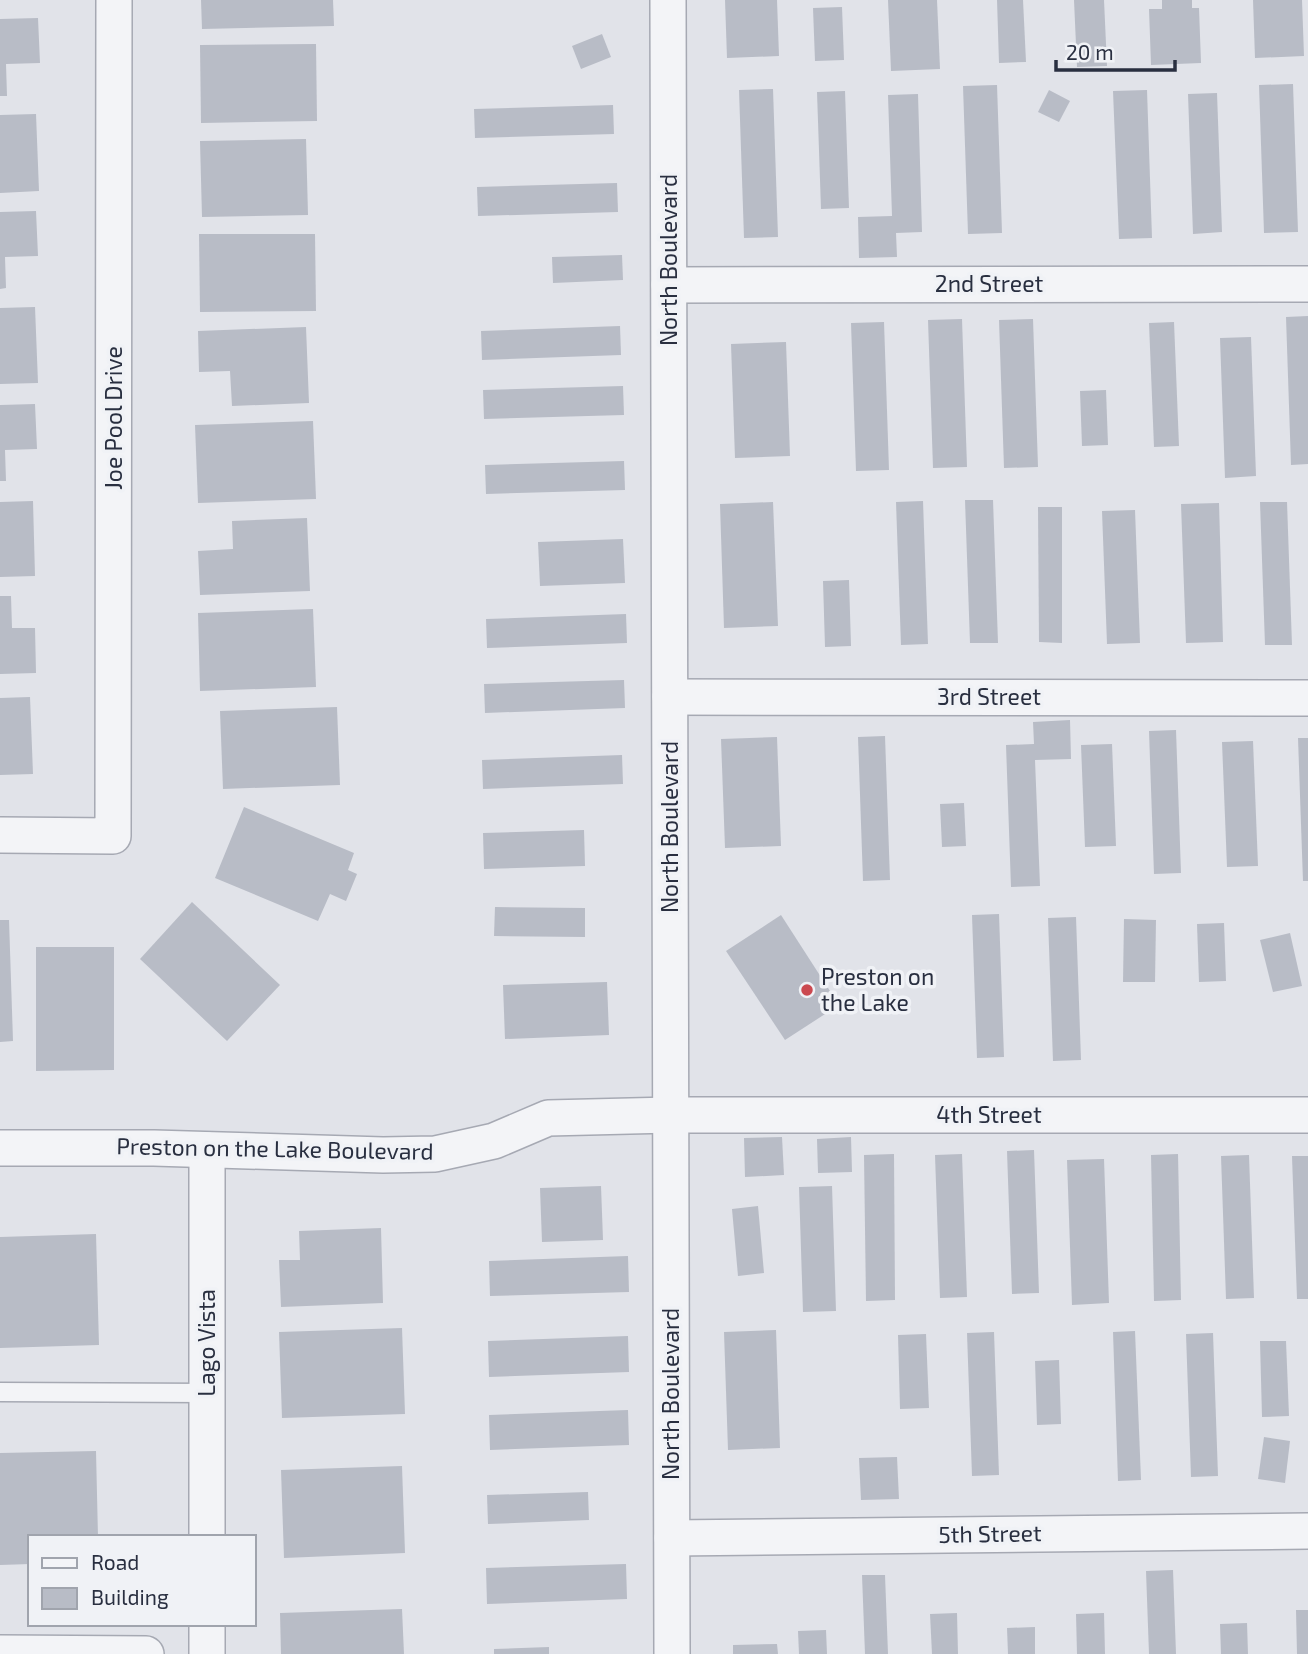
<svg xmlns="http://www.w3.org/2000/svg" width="1308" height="1654" font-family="'Exo 2',sans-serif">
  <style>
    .building { fill: #b8bcc6 }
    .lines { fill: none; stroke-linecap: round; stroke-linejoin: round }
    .service-casing { stroke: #a6a9b3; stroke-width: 21 }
    .minor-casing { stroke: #a6a9b3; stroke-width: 38 }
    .service { stroke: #f3f4f7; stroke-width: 18 }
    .minor { stroke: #f3f4f7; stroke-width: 35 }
    .poi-dot { fill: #cb4950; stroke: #f0f2f6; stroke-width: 2.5 }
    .labels { text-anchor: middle; stroke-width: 7; stroke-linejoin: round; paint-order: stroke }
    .street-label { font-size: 23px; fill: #292f40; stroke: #f0f2f6 }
    .poi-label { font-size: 23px; fill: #292f40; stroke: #f0f2f6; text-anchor: start }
  </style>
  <rect width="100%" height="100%" fill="#e1e3e9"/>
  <!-- building -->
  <g class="building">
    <polygon points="201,0 333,0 334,26 202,29"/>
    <polygon points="725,0 777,0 779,56 727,58"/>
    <polygon points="888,0 937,0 940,69 891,71"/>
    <polygon points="997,0 1023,0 1026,62 999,63"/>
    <polygon points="1074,0 1104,0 1107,66 1077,67"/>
    <polygon points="1162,0 1192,0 1192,8 1199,8 1201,63 1151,65 1149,9 1162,9"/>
    <polygon points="1253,0 1302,0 1304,56 1255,58"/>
    <polygon points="842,7 844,60 815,61 813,8"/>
    <polygon points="38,18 40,63 6,64 7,96 0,96 0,19"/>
    <polygon points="602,34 611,57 581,69 572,46"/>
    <polygon points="316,44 317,121 201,123 200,45"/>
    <polygon points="1293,84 1298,232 1264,233 1259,85"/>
    <polygon points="997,85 1002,233 968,234 963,86"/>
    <polygon points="773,89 778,237 744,238 739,90"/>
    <polygon points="1049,90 1070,101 1059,122 1038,112"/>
    <polygon points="1147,90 1152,238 1119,239 1113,91"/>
    <polygon points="845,91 849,208 821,209 817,92"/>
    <polygon points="1217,93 1222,232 1193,234 1188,94"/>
    <polygon points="918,94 922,232 896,233 897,257 859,258 858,217 892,216 888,95"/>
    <polygon points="613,105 614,134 475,138 474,109"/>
    <polygon points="36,114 39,191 0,193 0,115"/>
    <polygon points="306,139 308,215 202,217 200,141"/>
    <polygon points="617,183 618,212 478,216 477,187"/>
    <polygon points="36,211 38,256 5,257 6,288 0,289 0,212"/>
    <polygon points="199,234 315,234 316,311 200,312"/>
    <polygon points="622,255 623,280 553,283 552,257"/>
    <polygon points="35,307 38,383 0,384 0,308"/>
    <polygon points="1308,316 1308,464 1291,465 1286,317"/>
    <polygon points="962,319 967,467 933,468 928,320"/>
    <polygon points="1033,319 1038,467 1004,468 999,320"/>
    <polygon points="884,322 889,470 856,471 851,323"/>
    <polygon points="1174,322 1179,446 1154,447 1149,323"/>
    <polygon points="620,326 621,355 482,360 481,331"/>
    <polygon points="306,327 309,403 232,406 230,371 199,372 198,331"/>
    <polygon points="1251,337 1256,476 1225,478 1220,338"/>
    <polygon points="786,342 790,456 735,458 731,344"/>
    <polygon points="623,386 624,415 484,419 483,390"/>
    <polygon points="1106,390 1108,445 1082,446 1080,391"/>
    <polygon points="35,404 37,449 5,450 6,481 0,481 0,405"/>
    <polygon points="313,421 316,499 198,503 195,425"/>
    <polygon points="624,461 625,490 486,494 485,465"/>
    <polygon points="965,500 993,500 998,643 970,643"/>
    <polygon points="33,501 35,576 0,577 0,502"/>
    <polygon points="923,501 928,644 901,645 896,502"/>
    <polygon points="773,502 778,626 724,628 720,504"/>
    <polygon points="1260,502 1287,502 1292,645 1265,645"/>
    <polygon points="1219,503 1223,642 1186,643 1181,504"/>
    <polygon points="1038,507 1062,507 1062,643 1039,642"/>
    <polygon points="1135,510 1140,643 1107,644 1102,511"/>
    <polygon points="307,518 310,591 200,595 198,551 233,549 232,521"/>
    <polygon points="623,539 625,583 540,586 538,542"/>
    <polygon points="849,580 851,646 825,647 823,581"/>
    <polygon points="0,596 11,596 12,628 35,628 36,673 0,674"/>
    <polygon points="313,609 316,687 200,691 198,613"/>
    <polygon points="626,614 627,643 487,648 486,619"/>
    <polygon points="624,680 625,708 485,713 484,684"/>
    <polygon points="30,697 33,774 0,775 0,698"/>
    <polygon points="337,707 340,785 223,789 220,711"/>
    <polygon points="1070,720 1071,759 1035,760 1040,886 1011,887 1006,745 1034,744 1033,722"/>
    <polygon points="1176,730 1181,873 1154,874 1149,731"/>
    <polygon points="885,736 890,880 863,881 858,737"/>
    <polygon points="777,737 781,846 725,848 721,739"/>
    <polygon points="1298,738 1308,738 1308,881 1303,881"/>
    <polygon points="1253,741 1258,866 1227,867 1222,742"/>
    <polygon points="1112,744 1116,846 1085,847 1081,745"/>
    <polygon points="622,755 623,784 483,789 482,760"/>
    <polygon points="964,803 966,846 942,847 940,804"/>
    <polygon points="244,807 354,853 348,870 357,874 346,901 330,894 318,921 215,878"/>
    <polygon points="584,830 585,866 484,869 483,833"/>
    <polygon points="192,902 280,985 227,1041 140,959"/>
    <polygon points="495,907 585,908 585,937 494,936"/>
    <polygon points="999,914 1004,1057 977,1058 972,915"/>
    <polygon points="781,915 839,1005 785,1040 726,951"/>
    <polygon points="1076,917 1081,1060 1053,1061 1048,918"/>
    <polygon points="1124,919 1156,920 1155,982 1123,982"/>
    <polygon points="0,920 9,920 13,1041 0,1042"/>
    <polygon points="1224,923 1226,981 1199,982 1197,924"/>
    <polygon points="1290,933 1302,986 1273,992 1260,940"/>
    <polygon points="36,947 114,947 114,1070 36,1071"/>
    <polygon points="607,982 609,1035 505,1039 503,985"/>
    <polygon points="782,1137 784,1175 745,1177 744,1138"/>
    <polygon points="851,1137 852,1172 818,1173 817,1139"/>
    <polygon points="1034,1150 1039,1293 1012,1294 1007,1151"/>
    <polygon points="894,1154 895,1300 866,1301 864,1155"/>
    <polygon points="962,1154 967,1297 940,1298 935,1155"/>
    <polygon points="1178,1154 1181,1300 1154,1301 1151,1155"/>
    <polygon points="1249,1155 1254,1298 1226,1299 1221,1156"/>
    <polygon points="1292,1156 1308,1156 1308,1299 1297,1299"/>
    <polygon points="1104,1159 1109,1303 1072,1305 1067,1160"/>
    <polygon points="601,1186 603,1240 542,1242 540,1188"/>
    <polygon points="832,1186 836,1311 803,1312 799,1187"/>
    <polygon points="758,1206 764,1273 738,1276 732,1209"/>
    <polygon points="381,1228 383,1303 281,1307 279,1260 300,1260 299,1231"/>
    <polygon points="96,1234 99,1345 0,1348 0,1237"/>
    <polygon points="628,1256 629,1292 490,1296 489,1261"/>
    <polygon points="402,1328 405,1414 282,1418 279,1332"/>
    <polygon points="776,1330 780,1448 728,1450 724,1332"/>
    <polygon points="1135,1331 1141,1480 1118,1481 1113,1332"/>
    <polygon points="994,1332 999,1475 972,1476 967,1333"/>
    <polygon points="1213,1333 1218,1476 1191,1477 1186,1334"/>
    <polygon points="926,1334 929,1408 900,1409 898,1335"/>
    <polygon points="628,1336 629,1372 489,1377 488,1341"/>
    <polygon points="1260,1341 1286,1341 1289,1416 1262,1417"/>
    <polygon points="1059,1360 1061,1424 1037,1425 1035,1361"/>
    <polygon points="628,1410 629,1445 490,1450 489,1415"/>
    <polygon points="1264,1437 1290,1441 1285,1483 1258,1479"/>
    <polygon points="96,1451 98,1537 30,1537 30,1564 0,1565 0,1453"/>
    <polygon points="897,1457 899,1499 861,1500 859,1458"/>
    <polygon points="402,1466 405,1553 284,1558 281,1470"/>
    <polygon points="588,1492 589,1520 488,1524 487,1495"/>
    <polygon points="626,1564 627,1599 487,1604 486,1568"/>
    <polygon points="1173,1570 1176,1654 1149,1654 1146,1571"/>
    <polygon points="862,1575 885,1575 888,1654 865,1654"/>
    <polygon points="402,1609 404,1654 281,1654 280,1613"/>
    <polygon points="1296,1610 1308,1610 1308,1654 1297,1654"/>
    <polygon points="957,1613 958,1654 932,1654 930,1614"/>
    <polygon points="1104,1613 1105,1654 1077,1654 1076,1614"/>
    <polygon points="1247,1623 1248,1654 1221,1654 1220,1624"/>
    <polygon points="1035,1627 1035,1654 1008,1654 1007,1628"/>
    <polygon points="826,1630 827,1654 799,1654 798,1631"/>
    <polygon points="777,1644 778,1654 733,1654 733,1645"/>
    <polygon points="549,1647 549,1654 494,1654 494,1649"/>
  </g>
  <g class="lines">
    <defs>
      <polyline id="service" points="0,1392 207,1393"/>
      <g id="minor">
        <polyline points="668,0 672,1654"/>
        <polyline points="669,285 1308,284"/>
        <polyline points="670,697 1308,698"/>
        <polyline points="0,835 113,836 114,0"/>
        <polyline points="0,1148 154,1148 383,1155 435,1154 494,1141 548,1118 671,1115 1308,1115"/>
        <polyline points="207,1537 207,1150"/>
        <polyline points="672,1538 1308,1531"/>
        <polyline points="0,1653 146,1654"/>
        <polyline points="207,1654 207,1624"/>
      </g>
    </defs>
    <!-- service casing -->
    <use href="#service" class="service-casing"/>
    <!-- minor casing -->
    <use href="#minor" class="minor-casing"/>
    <!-- service -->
    <use href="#service" class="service"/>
    <!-- minor -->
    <use href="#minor" class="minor"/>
  </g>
  <!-- markers -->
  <circle class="poi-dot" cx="807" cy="990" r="7"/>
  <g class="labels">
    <!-- street labels -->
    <g class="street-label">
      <text transform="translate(669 260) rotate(-90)" y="8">North Boulevard</text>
      <text x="989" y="292">2nd Street</text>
      <text transform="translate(114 418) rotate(-90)" y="8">Joe Pool Drive</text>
      <text x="989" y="705">3rd Street</text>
      <text transform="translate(670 827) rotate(-90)" y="8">North Boulevard</text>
      <text x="989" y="1123">4th Street</text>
      <text transform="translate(275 1149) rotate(1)" y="8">Preston on the Lake Boulevard</text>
      <text transform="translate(207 1343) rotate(-90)" y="8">Lago Vista</text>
      <text transform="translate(671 1394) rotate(-90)" y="8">North Boulevard</text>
      <text transform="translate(990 1534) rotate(-1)" y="8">5th Street</text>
    </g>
    <!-- poi labels -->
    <g class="poi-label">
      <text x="821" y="985">Preston on<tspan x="821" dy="26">the Lake</tspan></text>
    </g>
  </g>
  <!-- legend -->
  <rect x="28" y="1535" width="228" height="91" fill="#f0f2f6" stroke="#a0a4ad" stroke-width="2"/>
  <rect x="42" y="1558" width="35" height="10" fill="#f3f4f7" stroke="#a0a4ad" stroke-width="2"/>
  <text x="91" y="1570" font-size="21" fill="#292f40">Road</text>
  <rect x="42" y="1588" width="35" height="21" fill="#b8bcc6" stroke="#a0a4ad" stroke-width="2"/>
  <text x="91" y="1605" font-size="21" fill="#292f40">Building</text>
  <!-- scale -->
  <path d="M1056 60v10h119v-10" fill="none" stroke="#292f40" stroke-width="3.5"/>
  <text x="1066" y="60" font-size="21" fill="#292f40" stroke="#f0f2f6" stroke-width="5" paint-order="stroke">20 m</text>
</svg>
